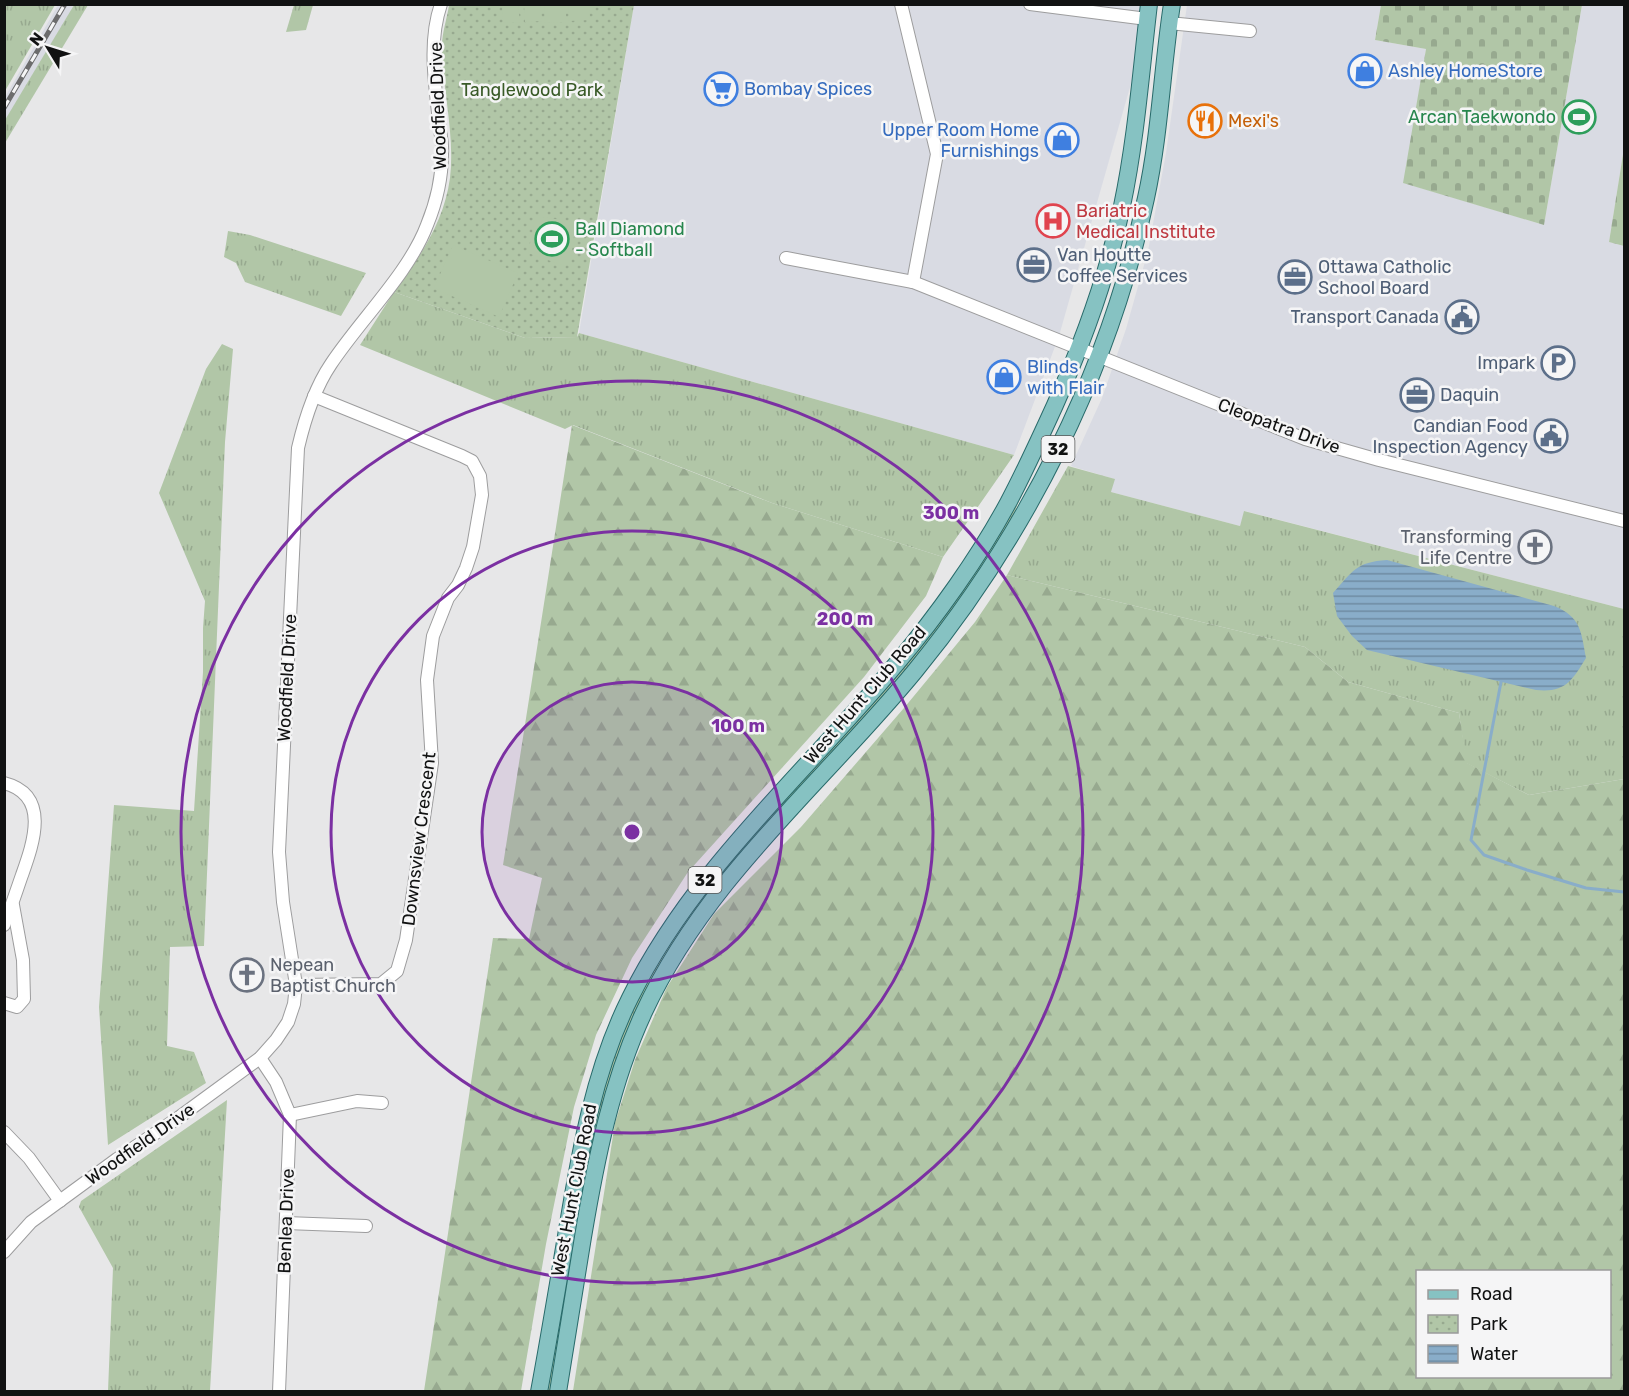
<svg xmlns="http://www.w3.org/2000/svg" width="1629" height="1396" font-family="Rubik,sans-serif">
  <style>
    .built { fill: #d9dbe3 }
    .grass { fill: url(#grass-tufts) }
    .forest { fill: url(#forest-firs); fill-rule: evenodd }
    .cemetery { fill: url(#cemetery-stones) }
    .park { fill: url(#park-dots) }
    .pitch { fill: #b1c6a7 }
    .water { fill: url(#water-rules) }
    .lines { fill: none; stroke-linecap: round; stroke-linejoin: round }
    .stream { stroke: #89adc9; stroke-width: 3 }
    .minor-casing { stroke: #9d9d9e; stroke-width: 14 }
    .major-casing { stroke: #286a6a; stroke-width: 18 }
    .minor { stroke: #fff; stroke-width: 12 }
    .major { stroke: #86c2c2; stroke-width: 16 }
    .rail-casing { stroke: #6c6c6d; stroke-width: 5 }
    .rail { stroke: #f5f5f6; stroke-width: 3; stroke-dasharray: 9; stroke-linecap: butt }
    .ring { fill: none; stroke: #7b30a2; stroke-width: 3 }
    .labels { text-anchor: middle; stroke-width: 5; stroke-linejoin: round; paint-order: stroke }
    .shield { fill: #f5f5f6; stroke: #555656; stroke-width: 1.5 }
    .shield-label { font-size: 16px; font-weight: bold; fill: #111212 }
    .shop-label { font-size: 18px; fill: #366cbe; stroke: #f5f5f6; text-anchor: start }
    .park-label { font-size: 18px; fill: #395a27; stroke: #f5f5f6 }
    .street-label { font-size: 18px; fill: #111212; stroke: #f5f5f6 }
    .leisure-label { font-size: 18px; fill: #27864d; stroke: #f5f5f6; text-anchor: end }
    .food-label { font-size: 18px; fill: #c56008; stroke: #f5f5f6; text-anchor: start }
    .health-label { font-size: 18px; fill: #be3a42; stroke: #f5f5f6; text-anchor: start }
    .service-label { font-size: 18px; fill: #4e5e75; stroke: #f5f5f6; text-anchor: start }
    .worship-label { font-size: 18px; fill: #5b616d; stroke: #f5f5f6; text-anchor: end }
    .centre { fill: #7b30a2; stroke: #f5f5f6; stroke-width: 3 }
    .ring-label { font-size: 18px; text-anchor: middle; font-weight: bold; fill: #7b30a2; stroke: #f5f5f6; stroke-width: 5; stroke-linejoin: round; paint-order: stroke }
  </style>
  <defs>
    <pattern id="grass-tufts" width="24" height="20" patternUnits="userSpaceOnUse" patternTransform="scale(1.5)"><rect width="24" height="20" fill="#b1c6a7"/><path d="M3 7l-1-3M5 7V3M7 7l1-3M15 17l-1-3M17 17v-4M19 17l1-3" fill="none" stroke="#97a98f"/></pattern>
    <pattern id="forest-firs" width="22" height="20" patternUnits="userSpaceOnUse" patternTransform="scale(1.5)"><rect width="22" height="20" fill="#b1c6a7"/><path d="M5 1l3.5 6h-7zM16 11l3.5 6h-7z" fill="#97a98f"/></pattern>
    <pattern id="cemetery-stones" width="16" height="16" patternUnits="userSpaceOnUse" patternTransform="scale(1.5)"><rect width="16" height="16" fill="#b1c6a7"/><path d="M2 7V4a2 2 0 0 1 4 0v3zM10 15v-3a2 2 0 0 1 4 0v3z" fill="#97a98f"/></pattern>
    <pattern id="park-dots" width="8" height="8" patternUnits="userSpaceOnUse" patternTransform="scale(1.5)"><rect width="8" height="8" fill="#b1c6a7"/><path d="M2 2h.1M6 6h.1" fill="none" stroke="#97a98f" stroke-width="1.8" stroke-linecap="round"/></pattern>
    <pattern id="water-rules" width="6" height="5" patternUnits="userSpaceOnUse" patternTransform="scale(1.5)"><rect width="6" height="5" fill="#89adc9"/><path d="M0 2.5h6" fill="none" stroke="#6f8ba2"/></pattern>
  </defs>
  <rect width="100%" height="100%" fill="#e7e7e8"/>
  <!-- built -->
  <g class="built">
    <polygon points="58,5 74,5 5,123 5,97"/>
    <polygon points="634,5 1140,5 1134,73 1059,336 1014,455 579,333"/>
    <polygon points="1187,5 1381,5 1375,40 1426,49 1404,183 1544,225 1582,5 1624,5 1624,148 1609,242 1624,246 1624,609 1245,511 1240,526 1111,492 1114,479 1071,466 1102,398 1126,329 1148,251 1166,153"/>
  </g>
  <!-- grass -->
  <g class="grass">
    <polygon points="5,4 55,5 5,91 4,5"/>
    <polygon points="74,5 88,5 5,143 5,120"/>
    <polygon points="294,5 313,5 306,30 286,32"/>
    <polygon points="228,231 250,235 366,273 341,316 245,282 236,263 224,257"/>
    <polygon points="394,292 525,338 577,337 579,333 1014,455 943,557 772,503 573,425 565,429 360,345"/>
    <polygon points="222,344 233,349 225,442 204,946 170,947 167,1046 194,1052 206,1083 108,1145 99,1007 114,805 194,811 203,672 203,628 205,601 159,493 206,369"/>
    <polygon points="1068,466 1115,479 1111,492 1240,526 1244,511 1624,609 1624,779 1529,795 1466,763 1459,713 1348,682 1305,647 1007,575"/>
    <polygon points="1019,495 1021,496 1011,521 985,565 911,665 767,826 624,1042 552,1391 545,1392 578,1193 611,1057 646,979 696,901 871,702"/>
    <polygon points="227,1100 210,1391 108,1391 113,1268 79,1207 81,1201"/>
  </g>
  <!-- forest -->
  <g class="forest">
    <polygon points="572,425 772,503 943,557 926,596 864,677 688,872 632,958 596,1035 574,1107 546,1244 521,1391 424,1391 493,938 529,939 542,878 503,865"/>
    <path d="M1007,575L1305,647L1348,682L1459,713L1467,763L1529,795L1624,779V1391H573L615,1123L635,1060L667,987L714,914L801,827L904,708L975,622ZM1418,1272H1610V1376H1418Z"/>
  </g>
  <!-- cemetery -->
  <g class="cemetery">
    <polygon points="1381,5 1582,5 1544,225 1403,183 1426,49 1375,40"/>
    <polygon points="1624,148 1624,246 1609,242"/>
  </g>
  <!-- park -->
  <path class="park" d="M449,5H634L577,337L525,338L394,292C420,257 444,222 450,178C455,135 443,92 442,50C441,35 447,19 449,5Z"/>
  <!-- pitch -->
  <g class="pitch">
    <polygon points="502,5 518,5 520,22 503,23"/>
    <polygon points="524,5 540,5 542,21 525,22"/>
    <polygon points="544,5 566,5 566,22 545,23"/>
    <polygon points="568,5 589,5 590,20 569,21"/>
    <polygon points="542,217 576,222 571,257 562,265 528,253 534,224"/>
    <polygon points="453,245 518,273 499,317 434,288"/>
  </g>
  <!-- water -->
  <path class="water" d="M1387,560L1554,606C1581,617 1581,631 1586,658C1572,681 1565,693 1536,690L1367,650L1352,636L1337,616L1333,593C1353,571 1356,562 1387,560Z"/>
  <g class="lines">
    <!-- stream -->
    <polyline class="stream" points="1501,682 1471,840 1484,855 1527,870 1586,888 1624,892"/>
    <defs>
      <g id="minor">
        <polyline points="901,4 937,154 913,282"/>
        <polyline points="1030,4 1147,19"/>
        <polyline points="1169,23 1250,31"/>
        <polyline points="786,258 913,282 1305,439 1379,460 1624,521"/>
        <path d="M4,783C51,795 33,844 22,875C16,892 11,908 4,925"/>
        <polyline points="296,985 381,984 397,971 406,940 432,763 427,680 433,636 448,598 458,585 466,568 473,547 482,495 480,476 472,461 462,456 314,396"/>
        <polyline points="4,1003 17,1007 24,999 23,960 13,905"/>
        <polyline points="260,1058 276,1082 290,1115 279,1392"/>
        <polyline points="290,1115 357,1101 382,1103"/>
        <polyline points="4,1132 29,1158 60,1201"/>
        <polyline points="286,1223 366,1226"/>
        <path d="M4,1252L31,1222L117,1159L178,1118L260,1058L276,1040L288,1022L294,1004L296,985L283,902L279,852L298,448C305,418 314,389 331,364C360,320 409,273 427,225C436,203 442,178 442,154C443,143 440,133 439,122C435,83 428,42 441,4"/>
      </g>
      <g id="major">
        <path d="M539,1392C549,1338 558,1284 567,1230C580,1151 594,1070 630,998C694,868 806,773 897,663C936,617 979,557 1008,503C1025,471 1040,438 1055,405C1084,340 1108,275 1122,206C1136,140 1141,71 1149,4"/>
        <path d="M558,1392C566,1340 575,1289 583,1237C596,1160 611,1083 644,1012C706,878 823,783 915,671C1027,534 1109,371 1146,198C1160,134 1162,69 1172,4"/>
      </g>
    </defs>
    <!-- minor casing -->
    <use href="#minor" class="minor-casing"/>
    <!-- major casing -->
    <use href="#major" class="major-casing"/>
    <!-- minor -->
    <use href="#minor" class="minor"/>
    <!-- major -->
    <use href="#major" class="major"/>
    <defs>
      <polyline id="rail" points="4,108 65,4"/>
    </defs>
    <!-- rail casing -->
    <use href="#rail" class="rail-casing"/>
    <!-- rail -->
    <use href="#rail" class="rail"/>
  </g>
  <!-- distance rings -->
  <circle cx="632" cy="832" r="150" fill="#7b30a2" fill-opacity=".12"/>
  <g class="ring">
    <circle cx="632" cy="832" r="150"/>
    <circle cx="632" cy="832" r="301"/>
    <circle cx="632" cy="832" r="451"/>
  </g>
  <!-- icons -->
  <defs>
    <symbol id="shop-ring" viewBox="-11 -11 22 22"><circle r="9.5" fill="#f5f5f6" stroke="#3f7fe0" stroke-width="1.5"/><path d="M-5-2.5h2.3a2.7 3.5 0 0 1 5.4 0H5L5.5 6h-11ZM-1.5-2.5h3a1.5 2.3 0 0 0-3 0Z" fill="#3f7fe0"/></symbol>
    <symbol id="supermarket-ring" viewBox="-11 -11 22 22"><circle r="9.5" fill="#f5f5f6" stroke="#3f7fe0" stroke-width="1.5"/><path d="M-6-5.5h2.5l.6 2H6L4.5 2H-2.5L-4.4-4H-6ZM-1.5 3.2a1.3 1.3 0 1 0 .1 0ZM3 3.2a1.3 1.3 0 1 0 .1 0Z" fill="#3f7fe0"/></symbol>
    <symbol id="stadium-ring" viewBox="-11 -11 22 22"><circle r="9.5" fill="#f5f5f6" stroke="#2e9e5b" stroke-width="1.5"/><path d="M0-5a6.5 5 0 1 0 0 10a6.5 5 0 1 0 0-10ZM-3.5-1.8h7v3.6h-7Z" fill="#2e9e5b"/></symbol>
    <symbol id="restaurant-ring" viewBox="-11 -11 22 22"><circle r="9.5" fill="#f5f5f6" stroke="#e8710a" stroke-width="1.5"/><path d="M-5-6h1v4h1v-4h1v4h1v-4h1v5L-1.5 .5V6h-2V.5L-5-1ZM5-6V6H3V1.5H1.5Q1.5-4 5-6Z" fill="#e8710a"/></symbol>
    <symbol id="hospital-ring" viewBox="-11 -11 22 22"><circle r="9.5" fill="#f5f5f6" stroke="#e0444e" stroke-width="1.5"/><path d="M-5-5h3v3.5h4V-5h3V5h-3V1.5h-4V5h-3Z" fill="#e0444e"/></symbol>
    <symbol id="office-ring" viewBox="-11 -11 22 22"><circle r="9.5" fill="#f5f5f6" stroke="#5c6f8a" stroke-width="1.5"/><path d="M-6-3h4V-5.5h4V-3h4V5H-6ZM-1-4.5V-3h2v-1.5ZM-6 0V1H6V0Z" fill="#5c6f8a"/></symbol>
    <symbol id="civic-ring" viewBox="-11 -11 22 22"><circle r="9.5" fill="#f5f5f6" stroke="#5c6f8a" stroke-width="1.5"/><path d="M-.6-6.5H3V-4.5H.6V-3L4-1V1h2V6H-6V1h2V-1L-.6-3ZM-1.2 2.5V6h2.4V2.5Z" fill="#5c6f8a"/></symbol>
    <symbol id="parking-ring" viewBox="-11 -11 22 22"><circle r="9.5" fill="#f5f5f6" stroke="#5c6f8a" stroke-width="1.5"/><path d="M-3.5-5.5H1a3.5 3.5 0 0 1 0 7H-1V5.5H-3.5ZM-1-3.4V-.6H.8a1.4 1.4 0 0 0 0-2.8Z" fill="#5c6f8a"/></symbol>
    <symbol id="church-ring" viewBox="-11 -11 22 22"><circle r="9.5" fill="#f5f5f6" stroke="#6b7280" stroke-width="1.5"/><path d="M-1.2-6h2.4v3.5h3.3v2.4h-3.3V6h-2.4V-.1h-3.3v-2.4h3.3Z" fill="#6b7280"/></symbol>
  </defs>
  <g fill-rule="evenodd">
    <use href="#shop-ring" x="1346" y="52" width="38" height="38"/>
    <use href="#supermarket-ring" x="702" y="70" width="38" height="38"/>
    <use href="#stadium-ring" x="1560" y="98" width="38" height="38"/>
    <use href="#restaurant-ring" x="1186" y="102" width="38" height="38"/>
    <use href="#shop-ring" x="1043" y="121" width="38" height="38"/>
    <use href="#hospital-ring" x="1034" y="202" width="38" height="38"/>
    <use href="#stadium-ring" x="533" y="220" width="38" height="38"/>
    <use href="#office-ring" x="1015" y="246" width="38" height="38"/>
    <use href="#office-ring" x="1276" y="258" width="38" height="38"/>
    <use href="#civic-ring" x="1443" y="298" width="38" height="38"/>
    <use href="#parking-ring" x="1539" y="344" width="38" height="38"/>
    <use href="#shop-ring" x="985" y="358" width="38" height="38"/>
    <use href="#office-ring" x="1398" y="376" width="38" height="38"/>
    <use href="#civic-ring" x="1532" y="417" width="38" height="38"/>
    <use href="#church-ring" x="1516" y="528" width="38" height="38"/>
    <use href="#church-ring" x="228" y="956" width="38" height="38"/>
  </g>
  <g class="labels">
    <!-- shield labels -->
    <g class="shield">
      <rect x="1041.5" y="436" width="33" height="26" rx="4.5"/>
      <rect x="688.5" y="867" width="33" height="26" rx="4.5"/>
    </g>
    <g class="shield-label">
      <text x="1058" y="455">32</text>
      <text x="705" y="886">32</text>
    </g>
    <!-- shop labels -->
    <g class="shop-label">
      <text x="1388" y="77">Ashley HomeStore</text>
      <text x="744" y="95">Bombay Spices</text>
      <text x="1039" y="136" text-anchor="end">Upper Room Home<tspan x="1039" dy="21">Furnishings</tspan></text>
      <text x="1027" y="373">Blinds<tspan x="1027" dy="21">with Flair</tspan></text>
    </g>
    <!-- park labels -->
    <g class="park-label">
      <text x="532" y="96">Tanglewood Park</text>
    </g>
    <!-- street labels -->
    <g class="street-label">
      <text transform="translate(438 106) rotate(-92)" y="6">Woodfield Drive</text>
      <text transform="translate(1279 426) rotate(20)" y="6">Cleopatra Drive</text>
      <text transform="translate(287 678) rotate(-87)" y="6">Woodfield Drive</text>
      <text transform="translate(865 695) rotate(-49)" y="6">West Hunt Club Road</text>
      <text transform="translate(419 839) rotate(-83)" y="6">Downsview Crescent</text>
      <text transform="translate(140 1144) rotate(-35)" y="6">Woodfield Drive</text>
      <text transform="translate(574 1190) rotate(-79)" y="6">West Hunt Club Road</text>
      <text transform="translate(286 1221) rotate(-88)" y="6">Benlea Drive</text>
    </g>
    <!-- leisure labels -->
    <g class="leisure-label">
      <text x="1556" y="123">Arcan Taekwondo</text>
      <text x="575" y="235" text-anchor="start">Ball Diamond<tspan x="575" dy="21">- Softball</tspan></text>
    </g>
    <!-- food labels -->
    <g class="food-label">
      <text x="1228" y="127">Mexi's</text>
    </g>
    <!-- health labels -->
    <g class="health-label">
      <text x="1076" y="217">Bariatric<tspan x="1076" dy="21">Medical Institute</tspan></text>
    </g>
    <!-- service labels -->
    <g class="service-label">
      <text x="1057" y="261">Van Houtte<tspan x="1057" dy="21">Coffee Services</tspan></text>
      <text x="1318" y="273">Ottawa Catholic<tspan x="1318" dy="21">School Board</tspan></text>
      <text x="1439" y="323" text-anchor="end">Transport Canada</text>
      <text x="1535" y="369" text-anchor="end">Impark</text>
      <text x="1440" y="401">Daquin</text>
      <text x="1528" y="432" text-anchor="end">Candian Food<tspan x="1528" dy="21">Inspection Agency</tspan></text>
    </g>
    <!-- worship labels -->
    <g class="worship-label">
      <text x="1512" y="543">Transforming<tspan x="1512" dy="21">Life Centre</tspan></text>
      <text x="270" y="971" text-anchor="start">Nepean<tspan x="270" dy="21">Baptist Church</tspan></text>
    </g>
  </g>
  <circle cx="632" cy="832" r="9" class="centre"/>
  <g class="ring-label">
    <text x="951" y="519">300 m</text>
    <text x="845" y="625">200 m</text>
    <text x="738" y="732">100 m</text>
  </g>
  <!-- border -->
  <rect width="1629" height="1396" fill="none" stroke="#111212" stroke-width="12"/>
  <!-- legend -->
  <rect x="1416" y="1270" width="195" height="108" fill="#f5f5f6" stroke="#9a9a9b" stroke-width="1.5"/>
  <rect x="1428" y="1290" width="30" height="9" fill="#86c2c2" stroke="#9a9a9b" stroke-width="1.5"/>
  <text x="1470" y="1300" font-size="18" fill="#111212">Road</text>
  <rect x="1428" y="1315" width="30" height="18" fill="url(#park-dots)" stroke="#9a9a9b" stroke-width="1.5"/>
  <text x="1470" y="1330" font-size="18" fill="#111212">Park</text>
  <rect x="1428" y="1345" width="30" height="18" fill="url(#water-rules)" stroke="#9a9a9b" stroke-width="1.5"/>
  <text x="1470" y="1360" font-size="18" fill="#111212">Water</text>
  <!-- north arrow -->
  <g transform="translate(48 48) rotate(308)" stroke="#f5f5f6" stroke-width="4.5" paint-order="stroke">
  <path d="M0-4.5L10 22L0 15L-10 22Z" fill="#111212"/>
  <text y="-9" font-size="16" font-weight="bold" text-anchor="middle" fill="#111212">N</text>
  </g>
</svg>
